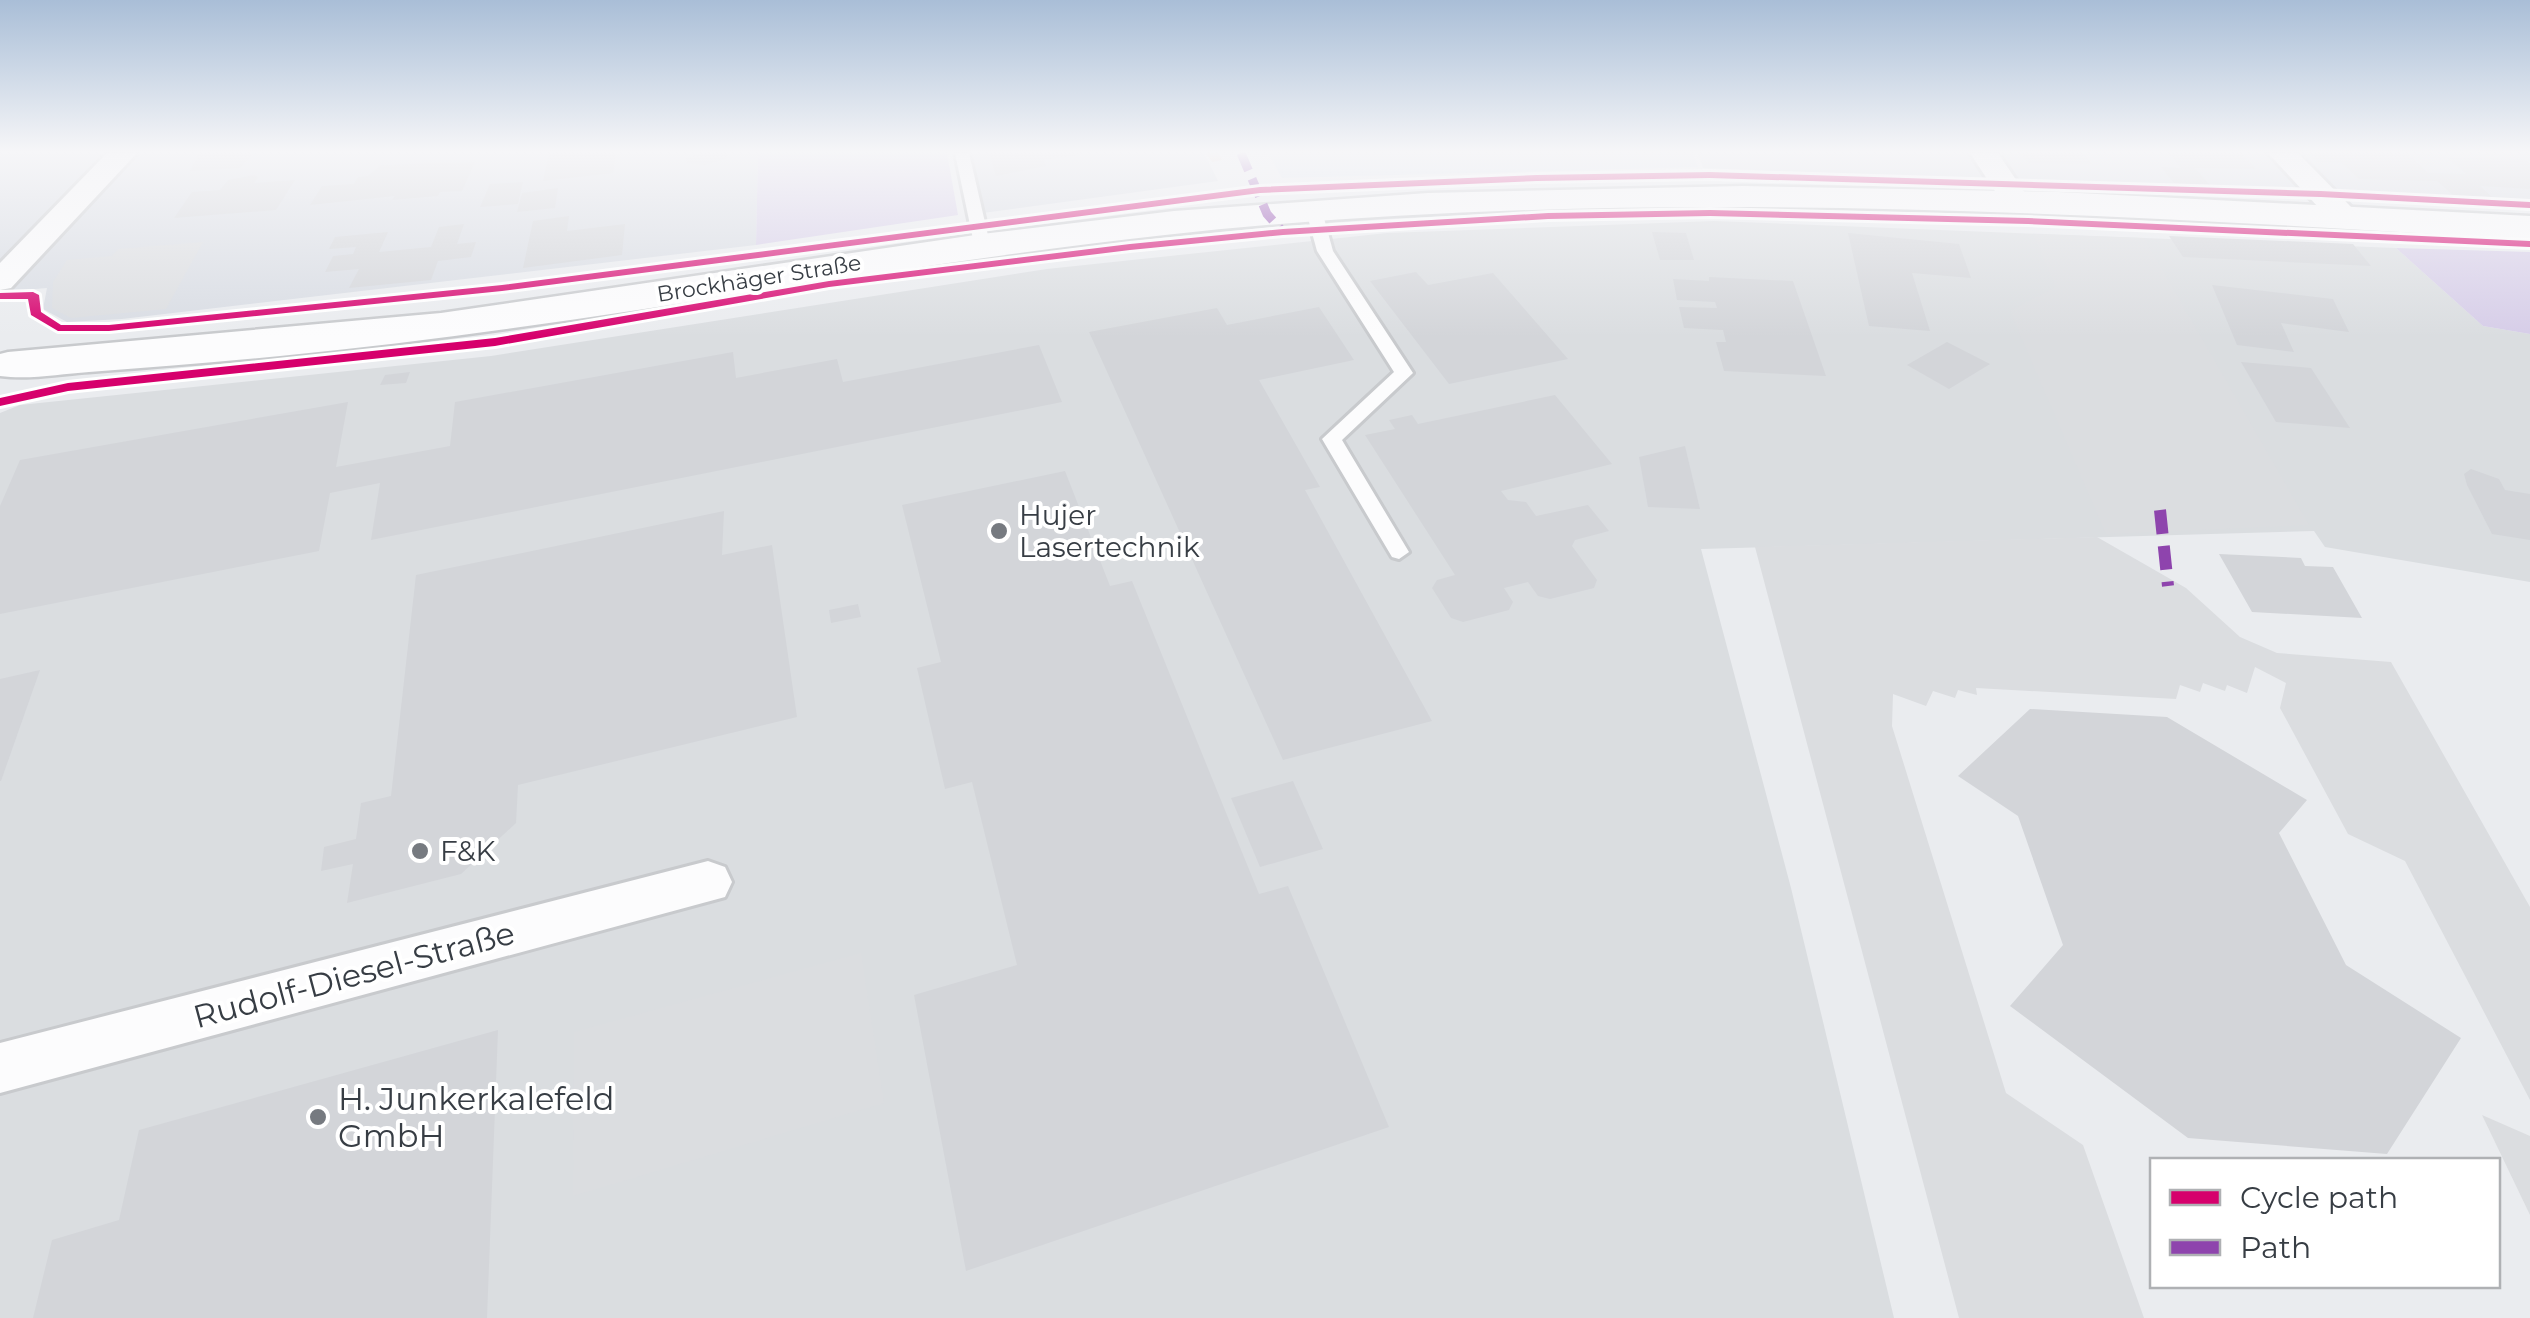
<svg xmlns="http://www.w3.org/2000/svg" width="2530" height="1318" font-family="Montserrat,sans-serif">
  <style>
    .residential { fill: #d8dce3 }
    .commercial { fill: #dbe4ee }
    .industrial { fill: #dadde0 }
    .green { fill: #d6cde8 }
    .parking { fill: #dbdde0 }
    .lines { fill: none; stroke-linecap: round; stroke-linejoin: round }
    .stream { fill: #eaccbd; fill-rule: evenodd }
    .building { fill: #d3d5d9 }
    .service-casing { stroke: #c8cacd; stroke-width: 6 }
    .minor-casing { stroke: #c8cacd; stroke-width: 6 }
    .tertiary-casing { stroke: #c8cacd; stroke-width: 5 }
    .service { fill: #fcfcfd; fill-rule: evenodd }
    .minor { fill: #fcfcfd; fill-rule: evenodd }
    .tertiary { fill: #fcfcfd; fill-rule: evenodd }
    .quiet-far1 { stroke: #8e44ad; stroke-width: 9; stroke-dasharray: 19 9; stroke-linecap: butt }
    .quiet { stroke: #8e44ad; stroke-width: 12; stroke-dasharray: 24 12; stroke-linecap: butt }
    .cycleway-casing { stroke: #fff; stroke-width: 6 }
    .cycleway { fill: #d6006c; fill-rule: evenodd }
    .poi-dot { fill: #767a80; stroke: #fff; stroke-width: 4 }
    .labels { text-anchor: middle; stroke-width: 8; stroke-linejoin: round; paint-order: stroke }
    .far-street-label { font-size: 22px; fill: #373d44; stroke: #fff }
    .poi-label { font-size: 28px; fill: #373d44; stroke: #fff; text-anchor: start }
    .near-street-label { font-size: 32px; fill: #373d44; stroke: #fff }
    .near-poi-label { font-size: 32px; fill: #373d44; stroke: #fff; text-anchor: start }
  </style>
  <rect width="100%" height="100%" fill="#eaecef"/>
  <!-- residential -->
  <g class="residential">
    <polygon points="0,153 758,153 756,245 122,319 67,322 43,309 47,288 0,292"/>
    <polygon points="969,153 1204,153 1218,181 983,213"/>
    <polygon points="1698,153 2530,153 2530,200 1703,168"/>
  </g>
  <!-- commercial -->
  <polygon class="commercial" points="1268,153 1693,153 1698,167 1282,178"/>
  <!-- industrial -->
  <polygon class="industrial" points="1714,221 2396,248 2483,326 2530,334 2530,582 2325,547 2314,531 1701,549 1791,888 1894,1318 0,1318 0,413 20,405 491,356 1047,269 1387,233"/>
  <!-- green -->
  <g class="green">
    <polygon points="758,153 947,153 958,215 756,245"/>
    <polygon points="2396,248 2530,252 2530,334 2483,326"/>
  </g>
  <!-- parking -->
  <g class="parking">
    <polygon points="2033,234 2144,238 2309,525 2106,534 2010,311 2056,287"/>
    <polygon points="203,242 166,309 71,318 52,308 53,282 67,260 112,256 118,249"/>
    <polygon points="2097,537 2186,588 2240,637 2277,653 2391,662 2530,907 2530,1100 2405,861 2348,834 2280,708 2286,683 2255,667 2247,693 2227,685 2225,691 2203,683 2200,692 2180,685 2176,699 1976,688 1977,695 1958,690 1955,698 1933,691 1926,706 1893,694 1892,726 2006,1093 2083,1145 2144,1318 1959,1318 1755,547"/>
    <polygon points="861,953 884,1103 573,1196 574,1032"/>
    <polygon points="2482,1115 2530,1136 2530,1215"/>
  </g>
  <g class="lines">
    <!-- stream -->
    <polygon class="stream" points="1206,153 1218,153 1222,160 1212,162"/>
  </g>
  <!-- building -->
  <g class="building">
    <polygon points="199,153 254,153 240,168 190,171"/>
    <polygon points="549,153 616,153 613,173 543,181"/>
    <polygon points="702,153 728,153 728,158 705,165 687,163 686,158"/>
    <polygon points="989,153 1080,153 1080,155 1043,160 1046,166 996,176"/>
    <polygon points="2021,153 2083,153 2092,164 2028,163"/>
    <polygon points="2168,153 2241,153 2256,169 2195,168 2210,185 2174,183 2161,167 2181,168"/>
    <polygon points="2308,153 2407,153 2428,173 2466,174 2448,158 2525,159 2530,164 2530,189 2480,186 2492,197 2453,195 2437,181 2359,179 2342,163 2317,162"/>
    <polygon points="475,162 462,191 440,192 438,196 392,200 395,196 310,205 322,186 354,184 358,177 368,176 381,165"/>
    <polygon points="254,175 258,177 254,183 295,180 276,210 174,218 192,192 220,190 228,180"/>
    <polygon points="523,182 518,204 480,207 490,184"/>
    <polygon points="558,188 555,208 517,212 522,193"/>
    <polygon points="569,216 567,231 625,224 622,255 523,268 533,221"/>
    <polygon points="464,224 457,244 476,242 471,257 438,261 431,280 349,288 359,269 325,272 333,256 353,254 356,247 329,249 335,237 388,232 379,252 431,247 439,227"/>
    <polygon points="1652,232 1686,233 1694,260 1660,260"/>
    <polygon points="1848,233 1959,244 1971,278 1912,273 1930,331 1869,326"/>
    <polygon points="2169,236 2353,244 2371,266 2183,257"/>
    <polygon points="1416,272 1428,285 1493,273 1568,359 1449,384 1370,281"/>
    <polygon points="1709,277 1793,281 1826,376 1724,371 1716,342 1726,342 1723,330 1684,328 1679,307 1717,308 1715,302 1677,300 1673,279 1709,281"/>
    <polygon points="2212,285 2333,299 2349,332 2281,323 2294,352 2237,345"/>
    <polygon points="1319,307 1354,360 1259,380 1320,487 1305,490 1432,721 1283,760 1089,332 1217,308 1227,325"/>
    <polygon points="1947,342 1990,364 1949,389 1907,365"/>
    <polygon points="1039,345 1062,402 371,540 380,483 330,493 319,551 0,614 0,506 20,460 348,402 336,467 450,446 455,402 733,352 736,378 837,359 843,382"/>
    <polygon points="2241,362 2311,368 2350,428 2276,422"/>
    <polygon points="410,372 406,383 380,385 385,375"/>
    <polygon points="1555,395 1612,464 1501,491 1508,500 1526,502 1536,516 1588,505 1609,531 1575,540 1572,546 1597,580 1594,588 1550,599 1538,596 1528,582 1504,588 1513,602 1509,610 1463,622 1451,618 1432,588 1437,580 1455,575 1365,435 1395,429 1389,420 1412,415 1418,424"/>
    <polygon points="1685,446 1700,509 1648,507 1639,457"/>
    <polygon points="2471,469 2499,479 2505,490 2530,494 2530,540 2492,534 2467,485 2464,474"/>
    <polygon points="1065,471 1110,586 1132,581 1259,894 1288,886 1389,1127 966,1271 914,995 1017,965 972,782 945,789 917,668 941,662 902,505"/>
    <polygon points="724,511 722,555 772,545 797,717 518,785 516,823 461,874 347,903 353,864 321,871 324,847 356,839 361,803 391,796 416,575"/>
    <polygon points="2219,554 2301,558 2305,566 2333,567 2362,618 2252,612"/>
    <polygon points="858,604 861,617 831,623 829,610"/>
    <polygon points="40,670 1,781 0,781 0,679"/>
    <polygon points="2030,709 2167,717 2307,800 2279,833 2346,965 2461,1038 2387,1154 2188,1138 2010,1006 2063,945 2018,816 1958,776"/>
    <polygon points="1293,781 1323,849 1260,867 1231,798"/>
    <polygon points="498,1030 487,1318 33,1318 52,1240 119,1220 139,1130"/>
  </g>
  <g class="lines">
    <defs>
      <g id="service">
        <polygon points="955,153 969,153 990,244 988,247 974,244"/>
        <polygon points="1308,208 1322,211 1333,251 1413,373 1342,440 1409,552 1399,559 1392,557 1322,439 1394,372 1317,251 1306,211"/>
      </g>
      <g id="minor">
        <polygon points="107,153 137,153 11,288 0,290 0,263"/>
        <polygon points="1970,153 1998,153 2033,205 2028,211 2008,211"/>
        <polygon points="2268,153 2298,153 2354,210 2358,216 2354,222 2332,222"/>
        <polygon points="708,861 725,867 732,882 725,897 0,1093 0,1043"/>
      </g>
      <path id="tertiary" d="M1743,186L2058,192L2530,216V240C2077,212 1618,185 1165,235C869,268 577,327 280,356C216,362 153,367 89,372C60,374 29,380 0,376V354L8,352L441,313L982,234L1174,211L1428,193Z"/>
    </defs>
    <!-- service casing -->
    <use href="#service" class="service-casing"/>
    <!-- minor casing -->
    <use href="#minor" class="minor-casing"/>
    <!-- tertiary casing -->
    <use href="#tertiary" class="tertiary-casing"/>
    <!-- service -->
    <use href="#service" class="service"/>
    <!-- minor -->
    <use href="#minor" class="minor"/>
    <!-- tertiary -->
    <use href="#tertiary" class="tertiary"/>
    <!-- quiet-far1 -->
    <polyline class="quiet-far1" points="1241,153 1267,214 1283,232"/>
    <!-- quiet -->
    <polyline class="quiet" points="2160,510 2168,586"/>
    <defs>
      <g id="cycleway">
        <polygon points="1710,172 2321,191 2530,202 2530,208 2321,197 1710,178 1537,181 1260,193 502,291 109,331 58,331 31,315 28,299 0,299 0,293 33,292 39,295 41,312 61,325 109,325 502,285 1260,187 1537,175"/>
        <polygon points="1710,210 2028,218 2530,241 2530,247 2028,224 1710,216 1548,219 1283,235 1130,250 829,287 495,346 68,391 0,406 0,398 68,383 495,338 829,281 1130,244 1283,229 1548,213"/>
      </g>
    </defs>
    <!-- cycleway casing -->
    <use href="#cycleway" class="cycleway-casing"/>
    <!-- cycleway -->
    <use href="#cycleway" class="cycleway"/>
  </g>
  <!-- sky -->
  <linearGradient id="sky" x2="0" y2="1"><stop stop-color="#a9bed7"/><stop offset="0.45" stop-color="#f6f6f8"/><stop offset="1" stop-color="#f6f6f8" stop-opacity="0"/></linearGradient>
  <rect width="2530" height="337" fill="url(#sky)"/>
  <!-- markers -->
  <g class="poi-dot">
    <circle cx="999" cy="531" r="10"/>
    <circle cx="420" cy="851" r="10"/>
    <circle cx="318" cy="1117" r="10"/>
  </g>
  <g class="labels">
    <!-- far-street labels -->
    <g class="far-street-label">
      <text transform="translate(759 278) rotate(-9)" y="8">Brockhäger Straße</text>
    </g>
    <!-- poi labels -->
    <g class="poi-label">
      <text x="1019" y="525">Hujer<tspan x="1019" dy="32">Lasertechnik</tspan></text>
      <text x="440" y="861">F&amp;K</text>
    </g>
    <!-- near-street labels -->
    <g class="near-street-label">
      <text transform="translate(354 975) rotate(-15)" y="11">Rudolf-Diesel-Straße</text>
    </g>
    <!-- near-poi labels -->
    <g class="near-poi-label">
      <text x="338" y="1110">H. Junkerkalefeld<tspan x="338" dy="37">GmbH</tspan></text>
    </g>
  </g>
  <!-- legend -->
  <rect x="2150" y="1158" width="350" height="130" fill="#ffffff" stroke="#afb1b4" stroke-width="2.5"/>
  <rect x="2170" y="1190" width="50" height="15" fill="#d6006c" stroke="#afb1b4" stroke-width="2.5"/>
  <text x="2240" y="1208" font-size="30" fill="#373d44">Cycle path</text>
  <rect x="2170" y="1240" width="50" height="15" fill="#8e44ad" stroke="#afb1b4" stroke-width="2.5"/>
  <text x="2240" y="1258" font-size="30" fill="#373d44">Path</text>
</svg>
